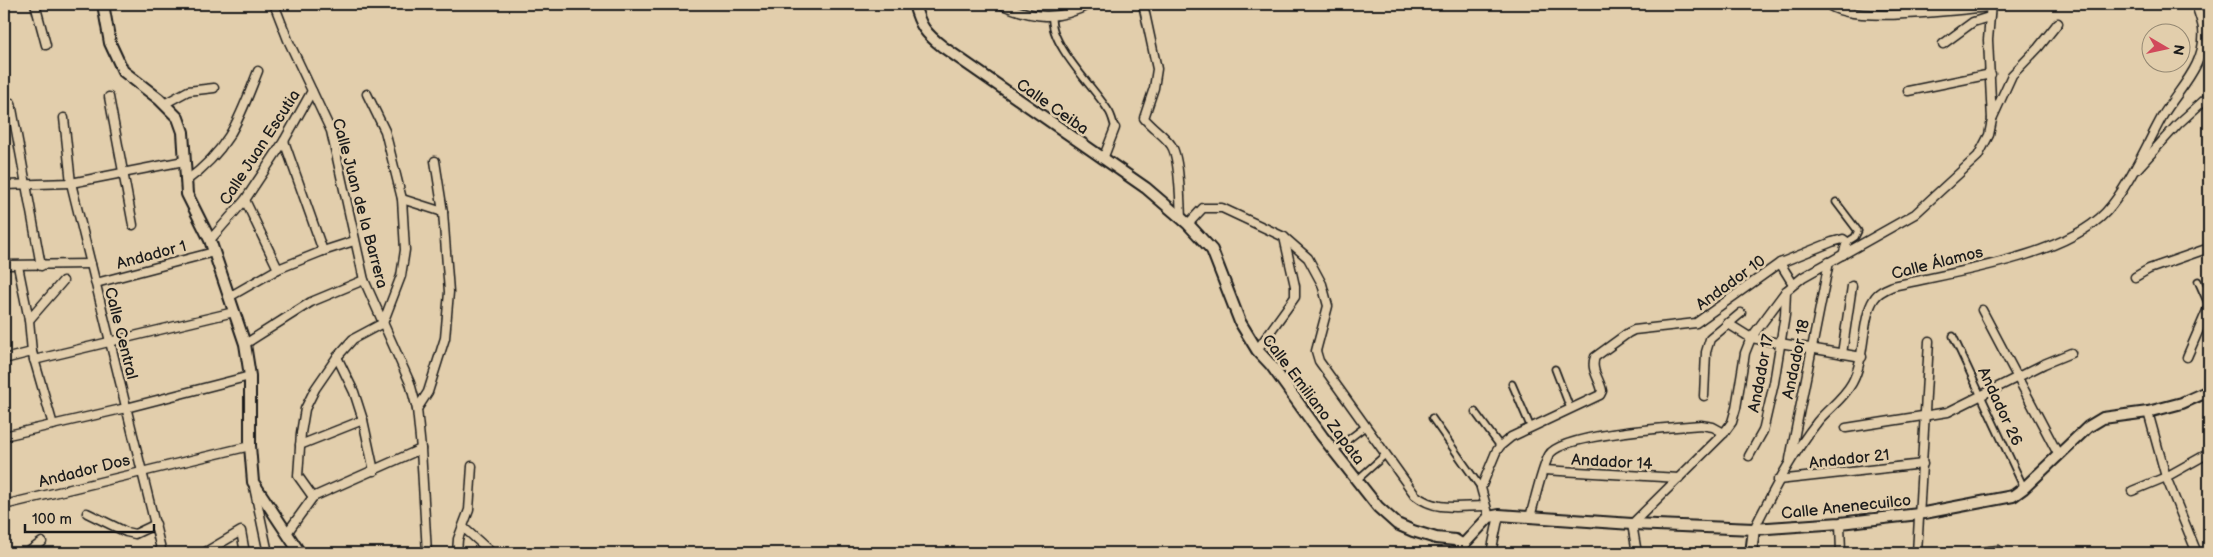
<svg xmlns="http://www.w3.org/2000/svg" width="2213" height="557" font-family="'Balsamiq Sans',sans-serif">
  <style>
    .lines { fill: none; stroke-linecap: round; stroke-linejoin: round }
    .pedestrian-casing { stroke: #1c1c1c; stroke-width: 9 }
    .minor-casing { stroke: #1c1c1c; stroke-width: 11 }
    .tertiary-casing { stroke: #1c1c1c; stroke-width: 14 }
    .pedestrian { stroke: #e2ceac; stroke-width: 5.5 }
    .minor { stroke: #e2ceac; stroke-width: 8 }
    .tertiary { stroke: #e2ceac; stroke-width: 10 }
    .labels { text-anchor: middle; stroke-width: 5; stroke-linejoin: round; paint-order: stroke }
    .street-label { font-size: 16px; fill: #1c1c1c; stroke: #e2ceac }
  </style>
  <rect width="100%" height="100%" fill="#e2ceac"/>
  <filter id="ink" filterUnits="userSpaceOnUse"><feTurbulence type="fractalNoise" baseFrequency=".02" numOctaves="2"/><feDisplacementMap in="SourceGraphic" scale="10" xChannelSelector="R" yChannelSelector="G"/><feConvolveMatrix kernelMatrix="1 2 1 2 8 2 1 2 1" color-interpolation-filters="sRGB"/></filter>
  <g filter="url(#ink)">
    <g class="lines">
      <defs>
        <g id="pedestrian">
          <path d="M1052,17C1050,45 1093,86 1108,110C1112,115 1113,122 1115,128"/>
          <polyline points="1836,202 1858,231 1855,237 1847,242"/>
          <polyline points="2198,281 2209,306"/>
          <polyline points="1953,336 2024,488"/>
          <polyline points="1555,369 1570,408"/>
          <polyline points="1512,384 1531,428"/>
          <polyline points="1475,412 1500,446"/>
          <polyline points="1432,418 1481,488"/>
          <polyline points="1333,451 1366,426"/>
          <polyline points="1357,480 1386,454"/>
        </g>
        <g id="minor">
          <polyline points="35,4 46,45"/>
          <polyline points="274,4 288,40 331,131 364,280 410,383 417,409 421,449 427,553"/>
          <path d="M1000,4C1033,18 1057,22 1090,4"/>
          <path d="M1143,4L1157,69L1154,88L1144,118C1152,128 1164,135 1171,145C1180,157 1180,202 1181,218"/>
          <path d="M1828,4C1848,25 1959,9 1991,7"/>
          <polyline points="1943,44 1973,22 1989,17"/>
          <polyline points="1908,91 1991,74"/>
          <polyline points="367,94 385,131 402,199 405,250 401,276 383,323"/>
          <polyline points="109,97 133,225"/>
          <polyline points="11,103 41,266"/>
          <polyline points="164,104 188,91 214,88"/>
          <polyline points="64,118 71,183 162,553"/>
          <polyline points="1992,119 2012,75 2038,48 2058,23"/>
          <polyline points="284,141 323,251"/>
          <polyline points="1103,159 1115,128"/>
          <polyline points="2137,169 2178,124 2209,96"/>
          <path d="M186,181C230,149 239,119 258,71"/>
          <polyline points="4,185 71,183 184,161"/>
          <polyline points="402,199 443,212"/>
          <polyline points="245,200 278,269"/>
          <path d="M1188,224L1203,208H1222L1284,237L1308,258L1322,284L1328,306L1316,351L1319,361L1415,495C1436,512 1459,506 1485,506"/>
          <polyline points="210,240 245,200 284,141 312,91"/>
          <polyline points="1780,263 1793,284"/>
          <polyline points="4,265 91,264"/>
          <polyline points="18,266 29,320 32,352 53,425"/>
          <polyline points="2135,277 2149,269 2209,248"/>
          <polyline points="96,283 214,252"/>
          <polyline points="229,297 278,269 323,251 354,241"/>
          <polyline points="1982,310 2058,454"/>
          <polyline points="29,320 63,281"/>
          <polyline points="1727,323 1751,338 1862,357"/>
          <polyline points="245,344 311,302 364,280"/>
          <polyline points="1257,350 1295,297 1295,286 1284,237"/>
          <polyline points="1842,354 1852,286"/>
          <polyline points="337,357 354,392 363,420 374,471"/>
          <polyline points="2187,357 2209,306"/>
          <polyline points="4,359 32,352"/>
          <polyline points="34,360 234,312"/>
          <polyline points="1704,396 1706,352 1710,339 1741,313"/>
          <polyline points="417,409 428,392 445,338 449,292 443,212 435,161"/>
          <polyline points="2148,412 2166,477 2197,553"/>
          <polyline points="1846,428 1948,412 2044,364 2071,353"/>
          <polyline points="4,436 126,408 250,376"/>
          <polyline points="300,445 363,420"/>
          <polyline points="1749,456 1763,431 1774,383 1785,315 1786,291"/>
          <polyline points="1790,459 1829,262"/>
          <polyline points="1544,470 1679,478"/>
          <polyline points="1778,480 1923,464"/>
          <polyline points="254,487 268,553"/>
          <polyline points="2132,491 2166,477 2209,453"/>
          <polyline points="313,497 298,476 301,433 305,409 315,389 337,357 353,339 383,323"/>
          <polyline points="4,505 250,446"/>
          <polyline points="87,513 126,532 135,534 156,524"/>
          <path d="M1489,517L1481,488L1496,452L1500,446L1511,437L1600,395L1602,391C1600,379 1590,370 1595,357L1628,333L1634,330L1696,323L1780,263L1832,242L1843,239L1847,242L1843,255"/>
          <path d="M1530,517C1535,500 1541,471 1549,455C1561,434 1675,427 1701,425L1713,427L1724,433"/>
          <polyline points="1840,523 1841,553"/>
          <polyline points="464,528 492,553"/>
          <path d="M1754,529C1773,491 1792,454 1818,421C1829,408 1843,399 1852,383C1866,358 1861,319 1874,299C1878,292 1886,289 1893,286C1953,272 2064,257 2106,212C2128,188 2146,146 2162,117C2178,89 2207,65 2203,29C2202,21 2198,12 2196,4"/>
          <polyline points="287,533 313,497 421,449"/>
          <polyline points="27,553 42,542"/>
          <polyline points="204,553 241,531 245,553"/>
          <polyline points="457,553 458,539 469,510 472,466"/>
          <polyline points="1491,553 1499,515"/>
          <polyline points="1637,553 1632,524 1724,433 1732,422 1736,408 1745,353 1751,338 1786,291 1803,277 1915,214 1978,156 1989,135 1992,120 1988,40 1991,4"/>
          <polyline points="1917,553 1929,341"/>
          <polyline points="1970,553 1998,550"/>
        </g>
        <g id="tertiary">
          <polyline points="103,4 110,43 123,71 159,99 178,118 183,132 187,194 210,240 245,344 250,376 250,446 253,482 300,553"/>
          <path d="M914,4C920,26 925,33 943,47L1146,188L1188,224L1212,250L1240,322L1257,350L1271,365L1322,436L1378,507L1397,524L1413,531L1436,538L1455,540L1463,545"/>
          <polyline points="1463,545 1489,517 1499,515 1632,524 1754,529 1840,523 1919,514 2013,496 2024,488 2088,427 2103,418 2148,412 2182,403 2209,391"/>
          <polyline points="1751,553 1754,529"/>
        </g>
      </defs>
      <!-- pedestrian casing -->
      <use href="#pedestrian" class="pedestrian-casing"/>
      <!-- minor casing -->
      <use href="#minor" class="minor-casing"/>
      <!-- tertiary casing -->
      <use href="#tertiary" class="tertiary-casing"/>
      <!-- pedestrian -->
      <use href="#pedestrian" class="pedestrian"/>
      <!-- minor -->
      <use href="#minor" class="minor"/>
      <!-- tertiary -->
      <use href="#tertiary" class="tertiary"/>
    </g>
  </g>
  <g class="labels">
    <!-- street labels -->
    <g class="street-label">
      <text transform="translate(1053 106) rotate(35)" y="6">Calle Ceiba</text>
      <text transform="translate(259 147) rotate(-57)" y="6">Calle Juan Escutia</text>
      <text transform="translate(361 203) rotate(75)" y="6">Calle Juan de la Barrera</text>
      <text transform="translate(151 254) rotate(-15)" y="6">Andador 1</text>
      <text transform="translate(1937 262) rotate(-14)" y="6">Calle Álamos</text>
      <text transform="translate(1730 282) rotate(-36)" y="6">Andador 10</text>
      <text transform="translate(122 333) rotate(76)" y="6">Calle Central</text>
      <text transform="translate(1795 359) rotate(-78)" y="6">Andador 18</text>
      <text transform="translate(1760 373) rotate(-79)" y="6">Andador 17</text>
      <text transform="translate(1314 399) rotate(53)" y="6">Calle Emiliano Zapata</text>
      <text transform="translate(2001 406) rotate(65)" y="6">Andador 26</text>
      <text transform="translate(1849 458) rotate(-6)" y="6">Andador 21</text>
      <text transform="translate(1612 461) rotate(3)" y="6">Andador 14</text>
      <text transform="translate(84 470) rotate(-14)" y="6">Andador Dos</text>
      <text transform="translate(1846 506) rotate(-6)" y="6">Calle Anenecuilco</text>
    </g>
  </g>
  <!-- margin -->
  <rect width="2213" height="557" fill="none" stroke="#e2ceac" stroke-width="20"/>
  <rect x="10" y="10" width="2193" height="537" fill="none" stroke="#1c1c1c" stroke-width="2" filter="url(#ink)"/>
  <!-- north arrow -->
  <g transform="translate(2166 48) rotate(99)"><circle r="24" fill="#e2ceac" stroke="#938772"/>
  <path d="M0-4L9 19L0 12L-9 19Z" fill="#d1495b"/>
  <text y="-8" font-size="14" font-weight="bold" text-anchor="middle" fill="#1c1c1c">N</text>
  </g>
  <!-- scale -->
  <path d="M25 524v8h129v-8" fill="none" stroke="#1c1c1c" stroke-width="2.5"/>
  <text x="32" y="524" font-size="15" fill="#1c1c1c" stroke="#e2ceac" stroke-width="4" paint-order="stroke">100 m</text>
</svg>
